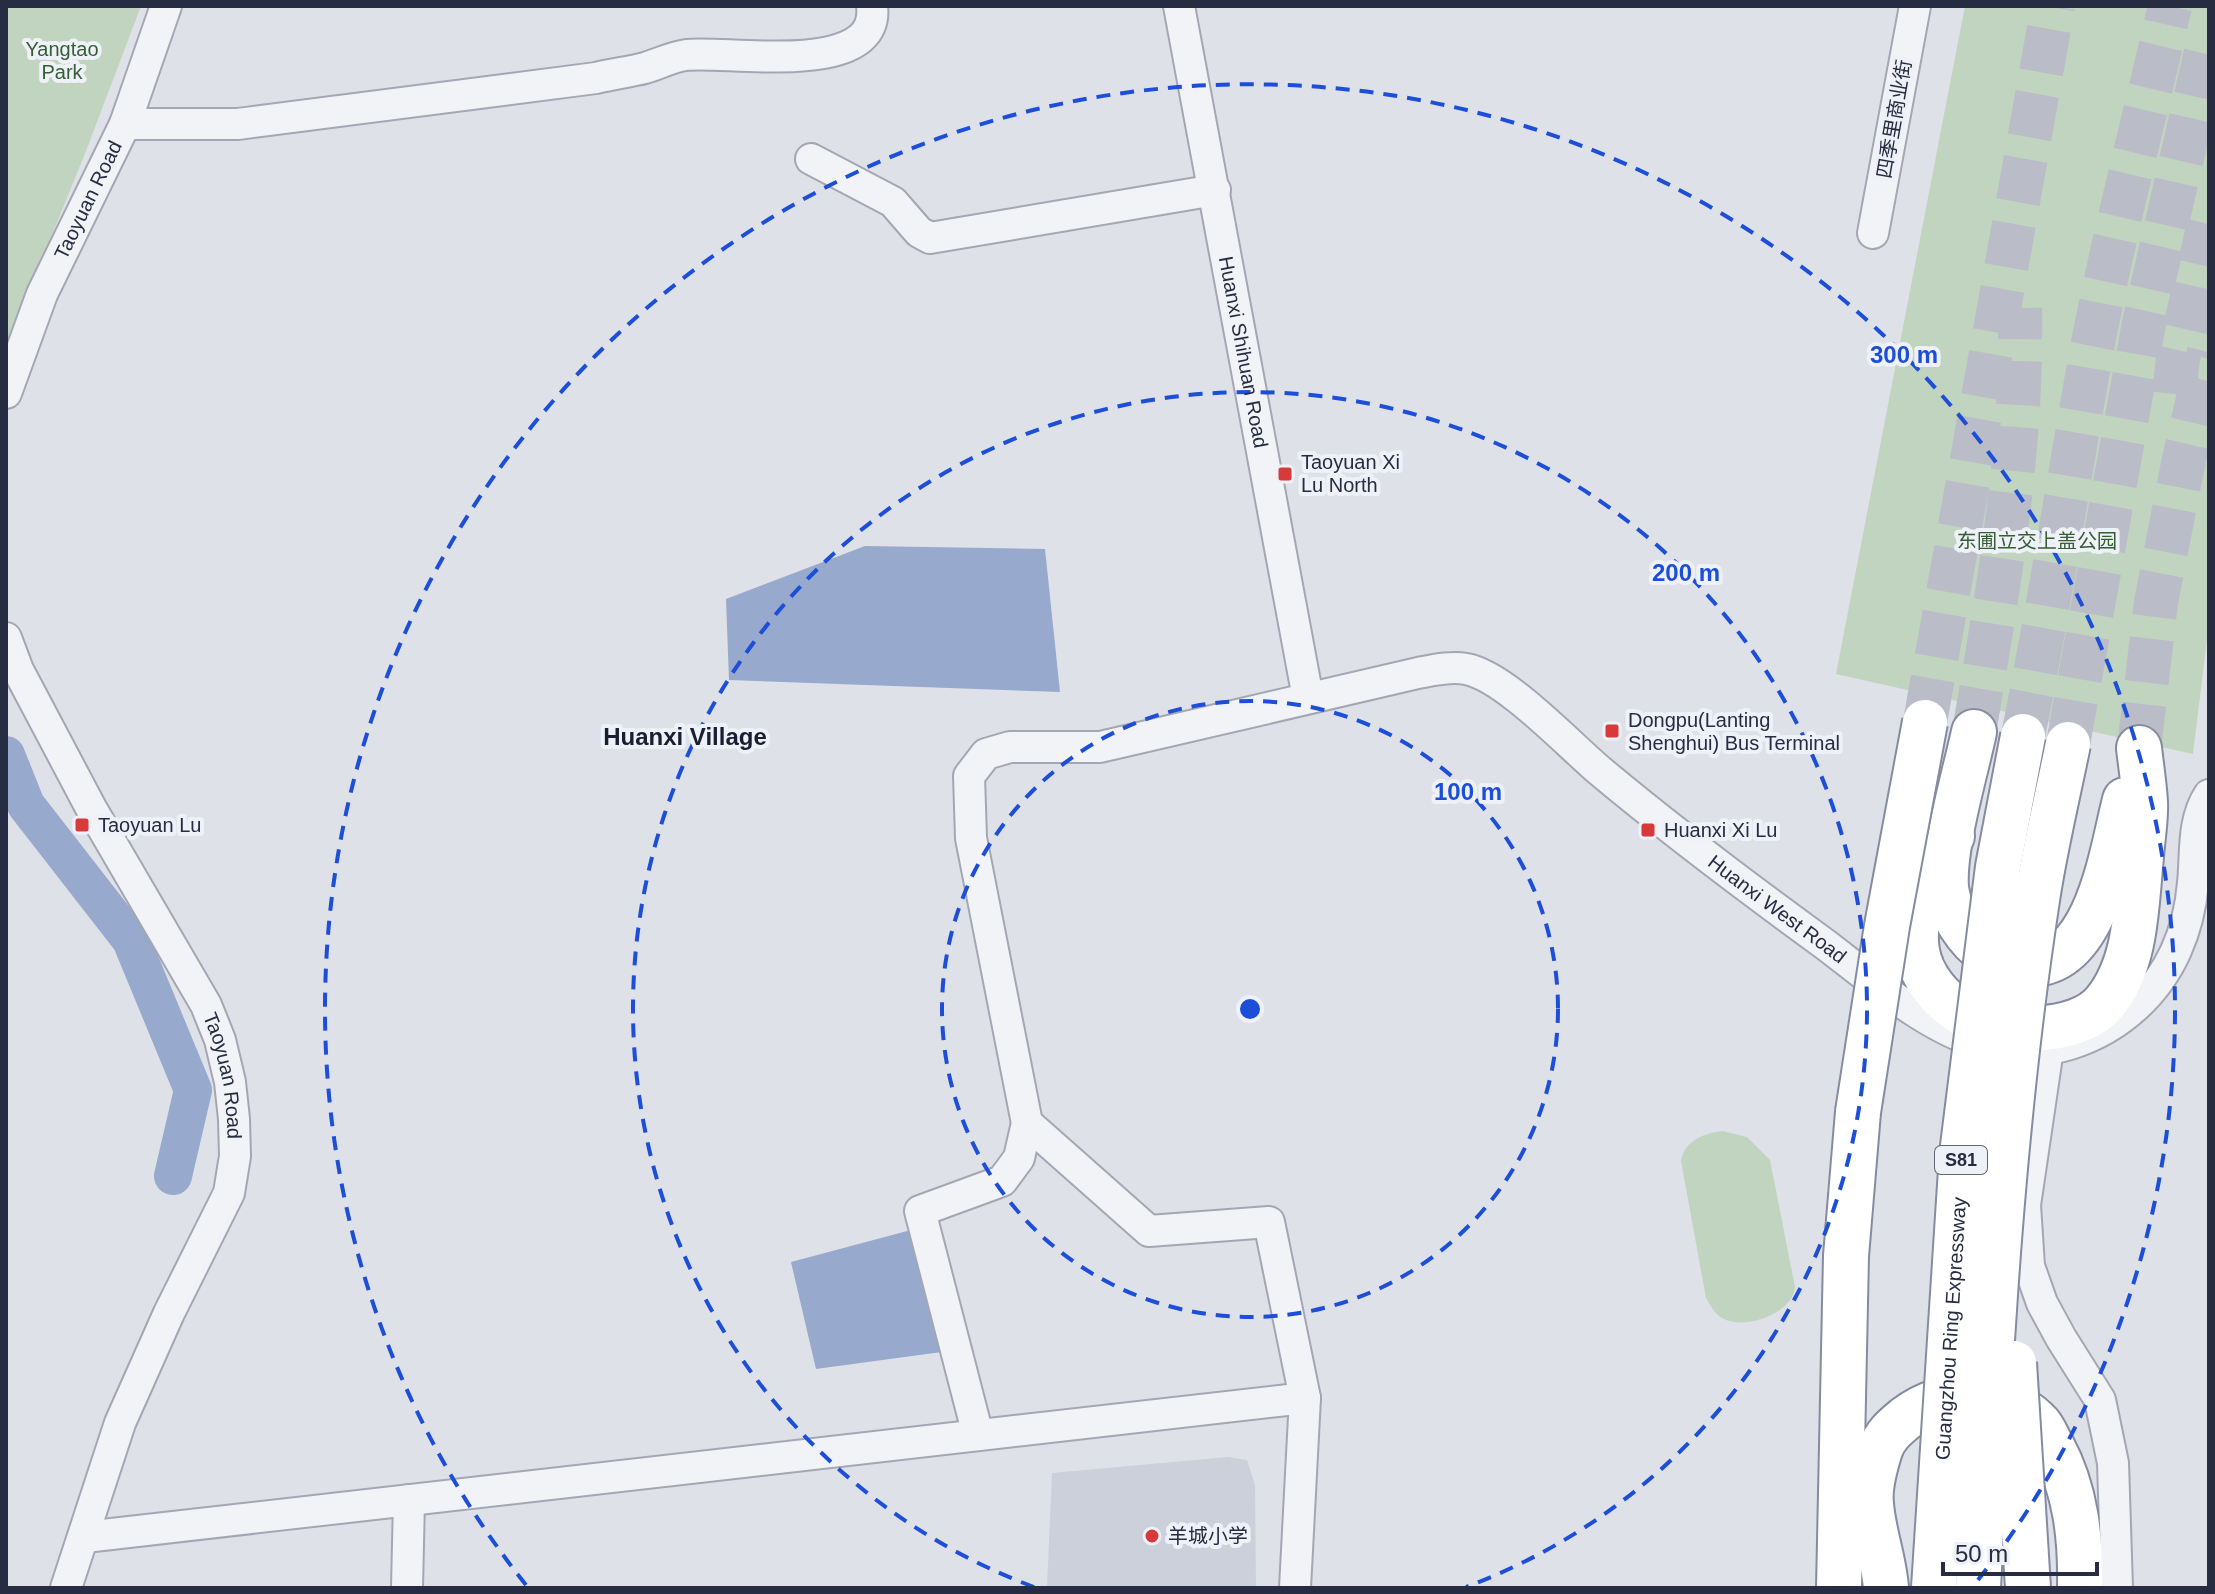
<svg xmlns="http://www.w3.org/2000/svg" width="2215" height="1594" font-family="Helvetica,'Noto Sans SC',sans-serif">
  <style>
    .built { fill: #ccd0db }
    .green { fill: #c1d4bf }
    .water { fill: #97a9cc }
    .lines { fill: none; stroke-linecap: round; stroke-linejoin: round }
    .river { stroke: #97a9cc; stroke-width: 38 }
    .highway-tunnel { stroke: #babdc7; stroke-width: 44; stroke-dasharray: 44 22; stroke-linecap: butt }
    .minor-casing { stroke: #a4a7b3; stroke-width: 34 }
    .highway-casing { stroke: #858ca1; stroke-width: 48 }
    .minor { stroke: #f2f3f7; stroke-width: 30 }
    .highway { stroke: #fff; stroke-width: 44 }
    .highway-bridge-casing { stroke: #858ca1; stroke-width: 48; stroke-linecap: butt }
    .highway-bridge { stroke: #fff; stroke-width: 44 }
    .ring { fill: none; stroke: #1d4ed8; stroke-width: 4; stroke-dasharray: 14 10 }
    .poi-dot { fill: #d83a3c; stroke: #eef1f7; stroke-width: 3 }
    .labels { text-anchor: middle; stroke-width: 8; stroke-linejoin: round; paint-order: stroke }
    .shield { fill: #eef1f7; stroke: #626778; stroke-width: 2 }
    .shield-label { font-size: 18px; font-weight: bold; fill: #262c41 }
    .park-label { font-size: 20px; fill: #355e33; stroke: #eef1f7 }
    .street-label { font-size: 20px; fill: #262c41; stroke: #eef1f7 }
    .poi-label { font-size: 20px; fill: #262c41; stroke: #eef1f7; text-anchor: start }
    .quarter-label { font-size: 24px; font-weight: bold; fill: #191e32; stroke: #eef1f7 }
    .centre { fill: #1d4ed8; stroke: #eef1f7; stroke-width: 4 }
    .ring-label { font-size: 24px; text-anchor: middle; font-weight: bold; fill: #1d4ed8; stroke: #eef1f7; stroke-width: 8; stroke-linejoin: round; paint-order: stroke }
  </style>
  <rect width="100%" height="100%" fill="#dfe1e9"/>
  <!-- built -->
  <polygon class="built" points="1228,1457 1247,1460 1255,1485 1256,1588 1047,1588 1052,1473"/>
  <!-- green -->
  <g class="green">
    <polygon points="6,6 141,6 86,151 6,348"/>
    <polygon points="1965,6 2209,6 2209,623 2193,754 1836,674"/>
    <path d="M1723,1131L1747,1137L1770,1160L1795,1287C1793,1314 1743,1331 1722,1318C1715,1314 1710,1305 1706,1298L1681,1161C1684,1141 1704,1133 1723,1131Z"/>
  </g>
  <!-- water -->
  <g class="water">
    <polygon points="865,546 1045,549 1060,692 729,680 726,599"/>
    <polygon points="911,1230 949,1351 816,1369 791,1262"/>
  </g>
  <g class="lines">
    <!-- river -->
    <polyline class="river" points="6,755 26,805 131,940 193,1090 173,1176"/>
    <!-- highway-tunnel -->
    <g class="highway-tunnel">
      <polyline points="2174,394 2178,358 2209,224"/>
      <polyline points="1925,722 2053,6"/>
      <path d="M1974,732C1998,592 2023,450 2020,308"/>
      <path d="M2023,736C2049,607 2069,477 2092,348C2114,233 2144,120 2170,6"/>
      <polyline points="2068,744 2144,323 2209,39"/>
      <polyline points="2139,748 2156,602 2184,459 2209,352"/>
    </g>
    <defs>
      <g id="minor">
        <path id="s1" d="M1179,6L1308,698"/>
        <path d="M125,124H238L596,78C612,74 629,72 645,68C658,64 672,57 686,55C727,50 881,79 872,6"/>
        <polyline points="811,159 893,202 919,232 930,238 1215,190"/>
        <polyline points="1873,233 1915,6"/>
        <path id="s2" d="M6,393L42,294L125,124L166,6"/>
        <path id="s3" d="M6,638L18,670L91,808L206,1005L220,1040L230,1082L234,1119L235,1156L229,1193L169,1313L120,1423L66,1588"/>
        <polyline points="2048,1049 2025,1205 2029,1266 2042,1303 2061,1338 2100,1400 2113,1463 2117,1588"/>
        <polyline points="978,1435 920,1211 1002,1181 1019,1158 1027,1123"/>
        <polyline points="85,1537 1305,1398"/>
        <polyline points="407,1588 409,1500"/>
        <path id="s4" d="M1295,1588L1305,1398L1269,1222L1149,1231L1027,1123L971,838L969,776L986,754L1010,747H1100L1418,673C1434,670 1451,666 1466,669C1505,676 1569,745 1600,771C1673,832 1749,889 1826,945C1877,984 1932,1033 1996,1048C2045,1059 2099,1040 2136,1006C2171,974 2189,930 2193,883C2196,853 2192,821 2209,795"/>
      </g>
      <g id="highway">
        <path d="M1974,732C1965,774 1943,847 1946,888C1949,912 1967,940 1987,953C2001,963 2015,964 2033,964C2098,961 2112,850 2125,800"/>
        <path d="M1952,836C1935,871 1910,910 1917,951C1921,977 1941,1000 1962,1013C1998,1034 2077,1037 2105,1002C2137,963 2136,905 2141,857C2142,839 2146,820 2145,802C2144,784 2141,766 2139,748"/>
        <polyline points="1839,1588 1846,1256 1858,1112"/>
        <path d="M1886,1588C1884,1560 1873,1532 1871,1504C1869,1487 1875,1466 1880,1450C1885,1435 1895,1427 1906,1418C1945,1388 2005,1387 2040,1425C2045,1431 2048,1440 2052,1446C2076,1490 2081,1539 2080,1588"/>
      </g>
    </defs>
    <!-- minor casing -->
    <use href="#minor" class="minor-casing"/>
    <!-- highway casing -->
    <use href="#highway" class="highway-casing"/>
    <!-- minor -->
    <use href="#minor" class="minor"/>
    <!-- highway -->
    <use href="#highway" class="highway"/>
    <defs>
      <g id="highway-bridge">
        <polyline points="1858,1112 1887,926 1925,722"/>
        <polyline points="2014,1363 2028,1588"/>
        <path id="s5" d="M1934,1588L1962,1154L1998,867L2023,736"/>
        <path d="M1978,1588C1990,1356 2002,1123 2038,893C2046,843 2058,793 2068,744"/>
      </g>
    </defs>
    <!-- highway-bridge casing -->
    <use href="#highway-bridge" class="highway-bridge-casing"/>
    <!-- highway-bridge -->
    <use href="#highway-bridge" class="highway-bridge"/>
  </g>
  <!-- distance rings -->
  <g class="ring">
    <circle cx="1250" cy="1009" r="308"/>
    <path d="M1034 1587A617 617 0 1 1 1466 1587"/>
    <path d="M526 1585A925 925 0 1 1 1974 1585"/>
  </g>
  <!-- markers -->
  <g class="poi-dot">
    <rect x="1277" y="466" width="16" height="16" rx="4"/>
    <rect x="1604" y="723" width="16" height="16" rx="4"/>
    <rect x="74" y="817" width="16" height="16" rx="4"/>
    <rect x="1640" y="822" width="16" height="16" rx="4"/>
    <circle cx="1152" cy="1536" r="8"/>
  </g>
  <g class="labels">
    <!-- shield labels -->
    <rect class="shield" x="1935" y="1146" width="52" height="28" rx="6"/>
    <g class="shield-label">
      <text x="1961" y="1166">S81</text>
    </g>
    <!-- park labels -->
    <g class="park-label">
      <text x="62" y="56">Yangtao<tspan x="62" dy="23">Park</tspan></text>
      <text x="2037" y="548">东圃立交上盖公园</text>
    </g>
    <!-- street labels -->
    <g class="street-label">
      <text transform="translate(1894 119) rotate(-80)" y="7">四季里商业街</text>
      <text dy="7" stroke="none"><textPath href="#s2" startOffset="210">Taoyuan Road</textPath></text>
      <text dy="7" stroke="none"><textPath href="#s1" startOffset="352">Huanxi Shihuan Road</textPath></text>
      <text dy="7" stroke="none"><textPath href="#s4" startOffset="1918">Huanxi West Road</textPath></text>
      <text dy="7" stroke="none"><textPath href="#s3" startOffset="492">Taoyuan Road</textPath></text>
      <text dy="7" stroke="none"><textPath href="#s5" startOffset="260">Guangzhou Ring Expressway</textPath></text>
    </g>
    <!-- poi labels -->
    <g class="poi-label">
      <text x="1301" y="469">Taoyuan Xi<tspan x="1301" dy="23">Lu North</tspan></text>
      <text x="1628" y="727">Dongpu(Lanting<tspan x="1628" dy="23">Shenghui) Bus Terminal</tspan></text>
      <text x="98" y="832">Taoyuan Lu</text>
      <text x="1664" y="837">Huanxi Xi Lu</text>
      <text x="1168" y="1543">羊城小学</text>
    </g>
    <!-- quarter labels -->
    <g class="quarter-label">
      <text x="685" y="745">Huanxi Village</text>
    </g>
  </g>
  <circle cx="1250" cy="1009" r="12" class="centre"/>
  <g class="ring-label">
    <text x="1904" y="363">300 m</text>
    <text x="1686" y="581">200 m</text>
    <text x="1468" y="800">100 m</text>
  </g>
  <!-- border -->
  <rect width="2215" height="1594" fill="none" stroke="#262c41" stroke-width="16"/>
  <!-- scale -->
  <path d="M1943 1562v12h154v-12" fill="none" stroke="#262c41" stroke-width="4"/>
  <text x="1955" y="1562" font-size="24" fill="#262c41" stroke="#eef1f7" stroke-width="6" paint-order="stroke">50 m</text>
</svg>
